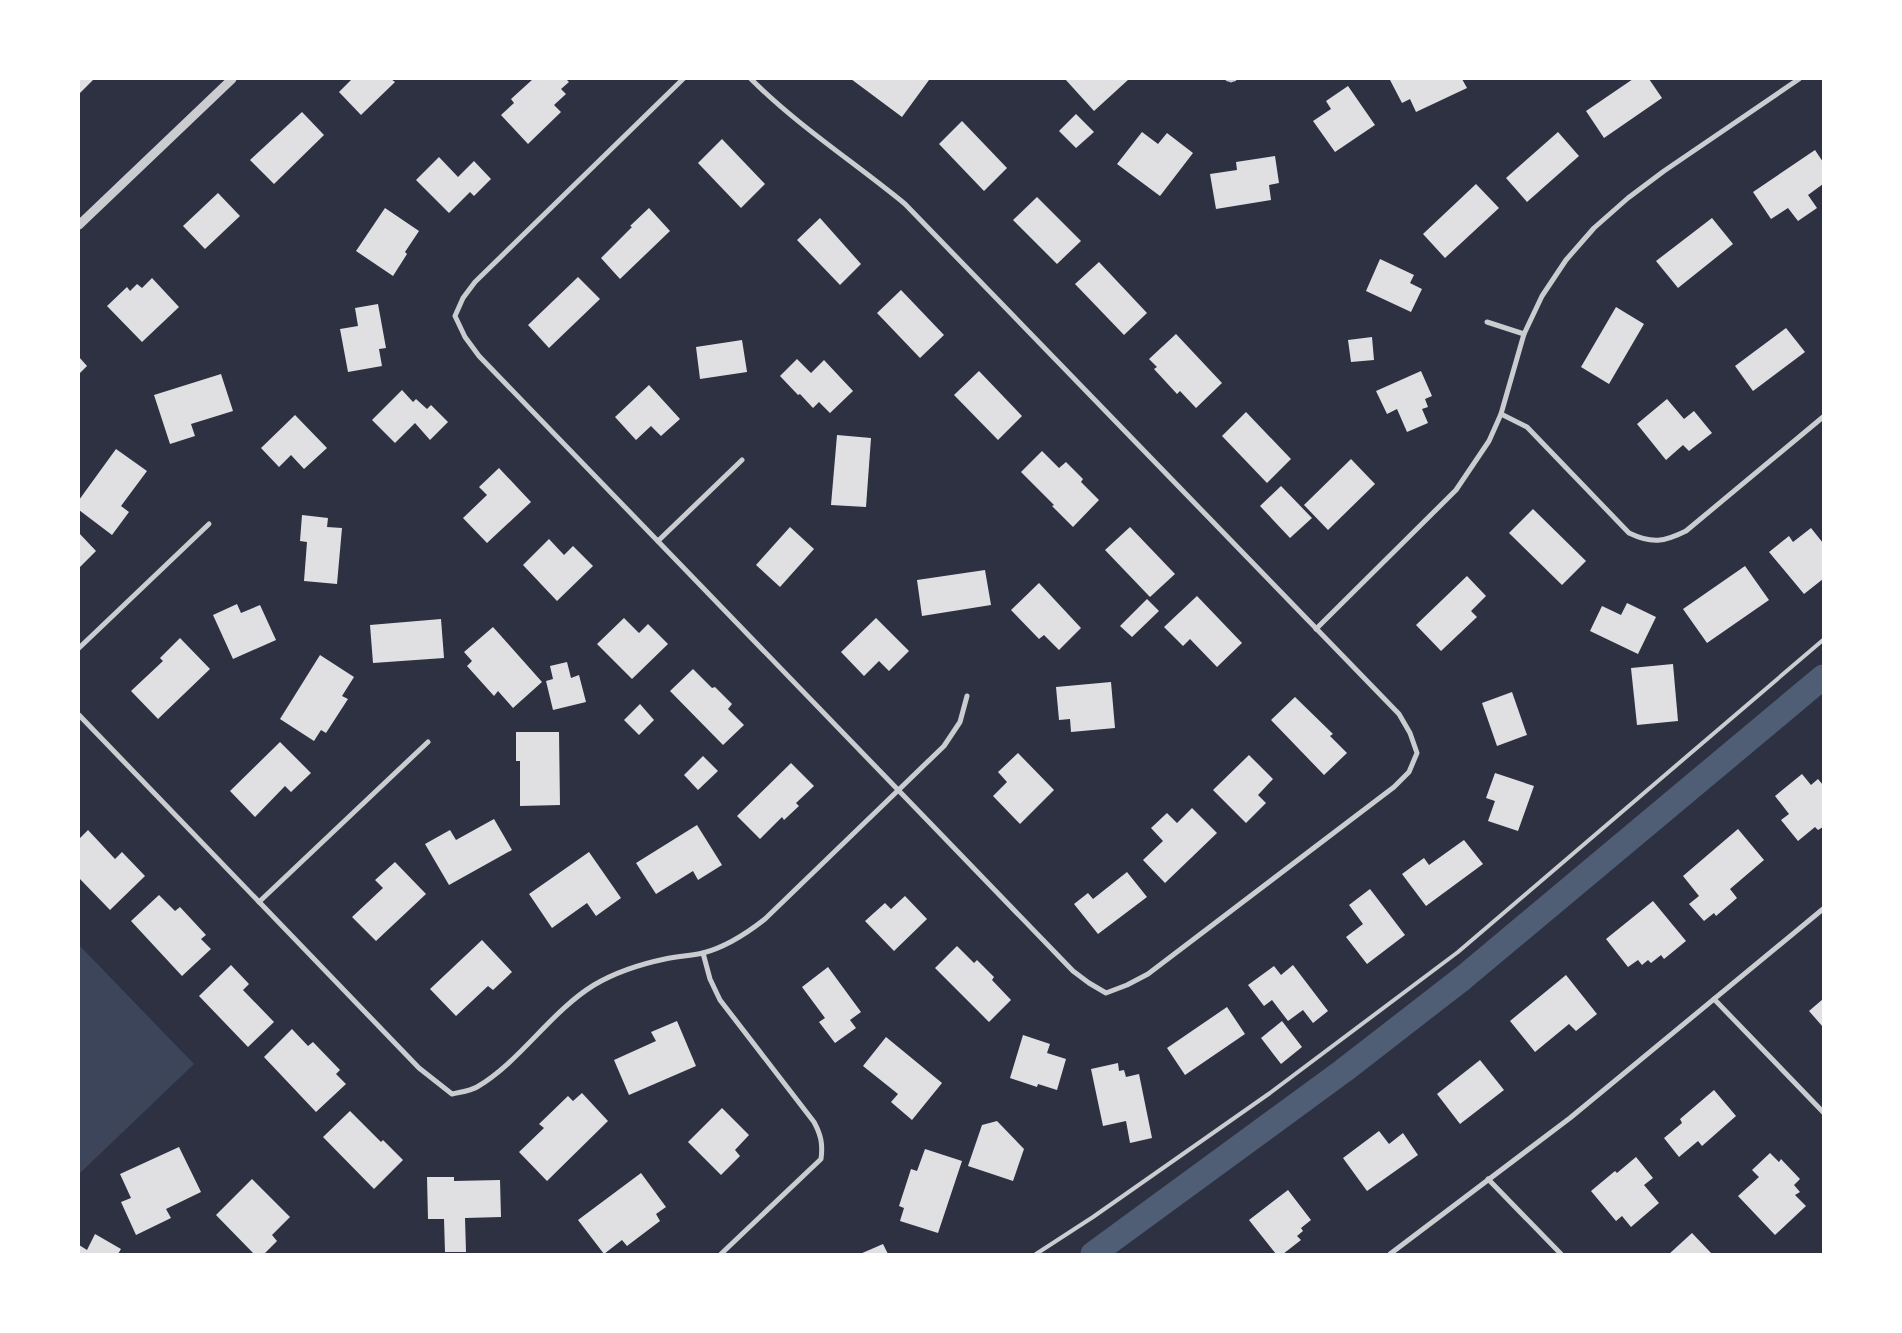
<svg xmlns="http://www.w3.org/2000/svg" width="1902" height="1333" font-family="'Noto Sans',sans-serif">
  <style>
    .green { fill: #3c4559 }
    .lines { fill: none; stroke-linecap: round; stroke-linejoin: round }
    .canal { stroke: #4f5d75; stroke-width: 25 }
    .building { fill: #e0e0e3 }
    .service { stroke: #caccd0; stroke-width: 4 }
    .minor { stroke: #caccd0; stroke-width: 5 }
    .tertiary { stroke: #caccd0; stroke-width: 9 }
  </style>
  <rect width="100%" height="100%" fill="#2d3142"/>
  <!-- green -->
  <polygon class="green" points="79,945 194,1064 79,1174"/>
  <g class="lines">
    <!-- canal -->
    <polyline class="canal" points="1093,1254 1343,1071 1463,978 1823,677"/>
  </g>
  <!-- building -->
  <g class="building">
    <polygon points="79,79 94,79 79,94"/>
    <polygon points="352,79 391,79 395,82 361,115 339,92"/>
    <polygon points="533,79 566,79 569,82 561,89 566,94 554,105 561,112 528,144 501,115 514,103 511,99"/>
    <polygon points="851,79 927,79 929,80 902,117"/>
    <polygon points="1065,79 1129,79 1094,111"/>
    <polygon points="1392,79 1462,79 1467,88 1416,112 1410,99 1402,103 1390,80"/>
    <polygon points="1633,79 1649,79 1662,98 1604,138 1586,111"/>
    <polygon points="1348,86 1375,125 1335,152 1313,121 1331,109 1326,101"/>
    <polygon points="302,112 324,135 274,184 250,160"/>
    <polygon points="1076,114 1094,132 1076,148 1059,131"/>
    <polygon points="962,121 1007,168 984,191 939,144"/>
    <polygon points="1142,132 1158,144 1167,133 1193,153 1160,196 1117,164"/>
    <polygon points="1558,132 1579,156 1527,202 1506,178"/>
    <polygon points="722,139 765,184 741,208 698,163"/>
    <polygon points="1815,150 1823,162 1823,184 1808,195 1817,208 1798,221 1788,208 1771,219 1753,192"/>
    <polygon points="1275,156 1279,183 1269,185 1271,200 1216,209 1210,174 1237,170 1236,162"/>
    <polygon points="439,157 458,177 474,161 491,179 474,196 470,192 449,213 416,180"/>
    <polygon points="1476,184 1499,208 1445,258 1423,234"/>
    <polygon points="218,193 240,216 205,249 183,226"/>
    <polygon points="1037,197 1081,241 1057,264 1013,220"/>
    <polygon points="385,208 419,231 405,252 407,254 393,276 356,251"/>
    <polygon points="649,208 670,231 620,279 601,258 632,227 630,226"/>
    <polygon points="820,218 861,264 840,285 797,240"/>
    <polygon points="1712,218 1733,244 1678,288 1656,261"/>
    <polygon points="1380,259 1414,275 1410,283 1422,289 1411,312 1366,291"/>
    <polygon points="1099,262 1147,313 1124,335 1075,284"/>
    <polygon points="578,277 600,299 549,348 528,325"/>
    <polygon points="152,278 179,307 142,342 107,306 127,287 130,291 137,284 142,288"/>
    <polygon points="901,290 944,335 920,358 877,313"/>
    <polygon points="378,304 386,348 379,349 382,366 348,372 340,329 358,326 355,308"/>
    <polygon points="1616,307 1644,324 1609,384 1581,367"/>
    <polygon points="1786,328 1805,352 1753,391 1735,366"/>
    <polygon points="1176,334 1222,383 1196,408 1180,391 1177,394 1154,369 1157,367 1149,359"/>
    <polygon points="1372,337 1374,360 1351,362 1348,340"/>
    <polygon points="742,340 747,372 700,379 696,347"/>
    <polygon points="79,357 87,366 79,374"/>
    <polygon points="797,359 811,373 824,360 853,391 830,413 819,402 813,408 800,394 798,395 780,376"/>
    <polygon points="979,371 1022,416 998,440 954,395"/>
    <polygon points="1421,371 1432,396 1425,399 1428,407 1422,409 1428,423 1407,432 1397,409 1387,414 1376,391"/>
    <polygon points="221,374 233,411 191,424 195,436 170,444 154,395"/>
    <polygon points="649,385 680,419 661,436 651,426 636,440 615,417"/>
    <polygon points="402,390 413,402 416,399 427,409 431,405 448,422 430,440 415,423 395,443 372,420"/>
    <polygon points="1667,399 1684,419 1694,411 1712,433 1689,451 1683,445 1666,460 1637,424"/>
    <polygon points="1246,412 1291,459 1267,483 1222,436"/>
    <polygon points="295,415 327,448 304,469 291,455 279,467 261,448"/>
    <polygon points="837,435 871,438 866,507 831,505"/>
    <polygon points="116,449 147,471 121,506 129,512 112,535 79,510 79,500"/>
    <polygon points="1042,451 1059,468 1066,462 1083,479 1081,482 1099,500 1073,527 1052,506 1054,505 1021,472"/>
    <polygon points="1351,459 1375,484 1328,530 1304,505"/>
    <polygon points="499,468 531,502 487,543 463,518 487,495 479,487"/>
    <polygon points="1281,486 1312,518 1290,538 1260,506"/>
    <polygon points="1533,509 1586,561 1562,585 1509,533"/>
    <polygon points="302,515 328,518 327,527 342,528 337,584 304,581 307,542 300,541"/>
    <polygon points="790,527 814,549 780,587 756,565"/>
    <polygon points="1130,527 1175,574 1150,597 1105,550"/>
    <polygon points="1811,528 1823,543 1822,562 1823,579 1804,594 1769,552 1789,536 1793,542"/>
    <polygon points="79,533 96,551 79,568"/>
    <polygon points="549,539 564,555 573,546 593,566 557,601 523,565"/>
    <polygon points="1745,566 1769,600 1707,643 1683,609"/>
    <polygon points="985,570 991,605 922,616 917,580"/>
    <polygon points="1467,576 1486,596 1471,611 1477,617 1441,651 1416,625"/>
    <polygon points="1039,583 1081,628 1059,650 1044,635 1039,639 1011,610"/>
    <polygon points="1197,596 1242,643 1217,667 1190,639 1183,646 1164,627"/>
    <polygon points="1147,599 1159,611 1132,637 1120,626"/>
    <polygon points="1627,603 1656,617 1638,654 1590,631 1602,606 1621,615"/>
    <polygon points="237,604 241,613 260,605 276,640 233,659 213,615"/>
    <polygon points="624,618 639,633 648,624 668,644 632,679 597,644"/>
    <polygon points="876,618 909,651 889,671 879,661 864,676 841,652"/>
    <polygon points="441,619 444,658 373,663 370,625"/>
    <polygon points="493,627 542,682 513,708 498,691 494,696 467,666 472,661 464,652"/>
    <polygon points="180,638 210,669 158,719 131,691 163,661 160,658"/>
    <polygon points="320,655 354,677 342,696 348,699 326,733 321,730 314,741 280,719"/>
    <polygon points="567,662 571,678 579,675 586,702 553,710 546,681 553,679 550,666"/>
    <polygon points="1673,664 1678,721 1637,725 1631,668"/>
    <polygon points="693,669 712,688 715,687 732,704 728,709 744,725 723,745 670,691"/>
    <polygon points="1111,682 1115,728 1071,732 1070,719 1059,720 1056,687"/>
    <polygon points="1512,692 1527,735 1497,746 1482,703"/>
    <polygon points="1295,697 1333,734 1330,736 1347,753 1324,775 1271,720"/>
    <polygon points="640,704 654,720 639,735 624,720"/>
    <polygon points="516,732 559,732 560,805 520,806 520,761 516,761"/>
    <polygon points="280,742 311,773 291,792 285,786 255,817 230,791"/>
    <polygon points="1018,753 1054,790 1020,824 993,796 1007,782 998,772"/>
    <polygon points="1249,755 1273,779 1258,795 1266,803 1246,823 1213,790"/>
    <polygon points="703,756 718,771 698,790 684,775"/>
    <polygon points="791,763 814,786 796,803 799,806 784,820 782,817 760,839 737,816"/>
    <polygon points="1495,773 1534,786 1518,831 1488,821 1495,801 1486,798"/>
    <polygon points="1802,774 1811,785 1818,779 1823,785 1823,827 1818,830 1815,827 1798,841 1781,820 1789,814 1775,796"/>
    <polygon points="1192,808 1217,833 1165,883 1143,860 1163,841 1151,828 1167,813 1177,823"/>
    <polygon points="494,819 512,850 449,885 425,844 450,830 456,840"/>
    <polygon points="697,825 722,865 698,880 693,871 656,894 636,863"/>
    <polygon points="1738,829 1764,860 1730,889 1737,898 1716,916 1714,913 1704,921 1689,904 1699,896 1683,876"/>
    <polygon points="88,830 115,859 122,852 145,876 110,910 79,878 79,839"/>
    <polygon points="1464,840 1483,864 1426,906 1402,874 1424,858 1429,865"/>
    <polygon points="589,852 621,898 596,916 587,903 552,928 529,894"/>
    <polygon points="395,862 426,894 376,941 352,917 383,888 375,880"/>
    <polygon points="1127,872 1147,897 1098,934 1074,904 1088,893 1093,899"/>
    <polygon points="1370,889 1405,935 1367,964 1346,937 1363,924 1349,905"/>
    <polygon points="159,895 175,911 180,907 206,935 201,939 211,949 182,976 131,921"/>
    <polygon points="905,896 927,919 894,951 865,921 885,903 891,909"/>
    <polygon points="1653,901 1686,941 1664,959 1661,955 1651,963 1648,960 1642,965 1638,960 1628,967 1606,939"/>
    <polygon points="482,940 512,972 493,990 488,986 456,1016 430,989"/>
    <polygon points="957,946 974,963 977,960 994,977 992,980 1011,1000 989,1022 935,968"/>
    <polygon points="231,965 249,984 243,990 274,1022 248,1047 199,996"/>
    <polygon points="1293,965 1328,1011 1313,1023 1303,1010 1288,1021 1272,1000 1264,1006 1248,985 1274,966 1281,975"/>
    <polygon points="828,967 861,1012 850,1020 856,1028 835,1043 819,1022 825,1018 802,987"/>
    <polygon points="1566,975 1597,1014 1576,1031 1569,1024 1535,1052 1510,1021"/>
    <polygon points="1823,999 1823,1027 1809,1011"/>
    <polygon points="1227,1007 1245,1034 1185,1075 1167,1048"/>
    <polygon points="677,1021 696,1066 629,1095 614,1060 656,1041 651,1032"/>
    <polygon points="1282,1021 1302,1047 1281,1064 1261,1038"/>
    <polygon points="292,1029 308,1046 313,1042 340,1070 336,1074 346,1084 316,1112 264,1057"/>
    <polygon points="1023,1035 1050,1044 1047,1053 1066,1059 1057,1090 1038,1084 1037,1087 1010,1078"/>
    <polygon points="886,1037 942,1083 912,1120 891,1102 898,1094 863,1066"/>
    <polygon points="1480,1060 1504,1090 1460,1124 1437,1094"/>
    <polygon points="1118,1063 1119,1071 1124,1070 1126,1077 1139,1074 1152,1138 1130,1143 1126,1121 1103,1126 1091,1069"/>
    <polygon points="1714,1090 1736,1116 1702,1146 1698,1141 1679,1157 1664,1138 1682,1123 1680,1119"/>
    <polygon points="582,1093 608,1121 547,1181 519,1152 544,1128 539,1124 568,1096 573,1101"/>
    <polygon points="722,1108 749,1135 735,1150 740,1156 721,1175 688,1142"/>
    <polygon points="350,1111 381,1142 383,1140 403,1160 374,1189 323,1137"/>
    <polygon points="997,1121 1024,1149 1013,1181 968,1166 982,1125"/>
    <polygon points="1379,1131 1389,1144 1403,1133 1418,1155 1367,1191 1343,1158"/>
    <polygon points="179,1147 201,1192 166,1209 171,1218 136,1235 121,1202 131,1198 120,1174"/>
    <polygon points="925,1149 962,1161 938,1233 900,1221 904,1208 899,1206 911,1169 917,1171"/>
    <polygon points="1770,1153 1779,1162 1781,1159 1800,1179 1794,1185 1800,1192 1795,1195 1806,1206 1775,1235 1738,1196 1759,1177 1752,1170"/>
    <polygon points="1636,1157 1653,1178 1644,1185 1659,1203 1631,1227 1622,1216 1616,1221 1591,1191 1615,1171 1617,1173"/>
    <polygon points="641,1173 666,1207 656,1214 660,1221 627,1246 622,1240 604,1254 578,1220"/>
    <polygon points="427,1177 454,1177 454,1181 500,1180 501,1217 465,1218 466,1252 445,1252 444,1219 428,1219"/>
    <polygon points="252,1179 290,1217 272,1235 277,1241 264,1254 254,1254 216,1215"/>
    <polygon points="1288,1190 1311,1220 1301,1228 1303,1231 1297,1236 1301,1240 1283,1254 1276,1254 1249,1220"/>
    <polygon points="1692,1233 1712,1254 1669,1254"/>
    <polygon points="95,1234 121,1249 118,1254 79,1254 79,1245 87,1250"/>
    <polygon points="883,1244 888,1254 860,1254"/>
  </g>
  <g class="lines">
    <!-- service -->
    <polyline class="service" points="1036,1254 1093,1217 1270,1093 1458,952 1823,640"/>
    <!-- minor -->
    <g class="minor">
      <path d="M683,79L475,282L463,298L455,316L465,337L479,356L1073,971L1089,983L1106,993L1127,985L1148,974L1394,787L1409,772L1417,753L1410,733L1399,714L905,204C854,162 798,126 751,79"/>
      <polyline points="1228,79 1231,80 1234,79"/>
      <polyline points="1487,322 1524,334"/>
      <path d="M1501,414L1527,427L1629,533C1652,544 1664,542 1686,531L1823,417"/>
      <polyline points="658,541 742,460"/>
      <polyline points="1316,629 1456,490 1489,441 1501,414 1524,334 1542,296 1566,260 1594,228 1628,198 1664,171 1799,79"/>
      <polyline points="79,648 209,524"/>
      <path d="M79,715L419,1068L452,1094C460,1092 470,1091 477,1087C521,1061 550,1012 594,985C616,972 641,964 665,959C678,956 691,956 703,953C726,947 746,934 765,919L944,746L960,722L967,696"/>
      <polyline points="259,902 428,742"/>
      <path d="M703,953L710,979L720,1000L814,1122C821,1135 823,1144 821,1159L721,1254"/>
      <polyline points="1714,999 1823,1112"/>
      <polyline points="1488,1179 1561,1254"/>
      <polyline points="1390,1254 1570,1118 1823,909"/>
    </g>
    <!-- tertiary -->
    <polyline class="tertiary" points="79,225 232,79"/>
  </g>
  <!-- border -->
  <rect width="1902" height="1333" fill="none" stroke="#ffffff" stroke-width="160"/>
</svg>
